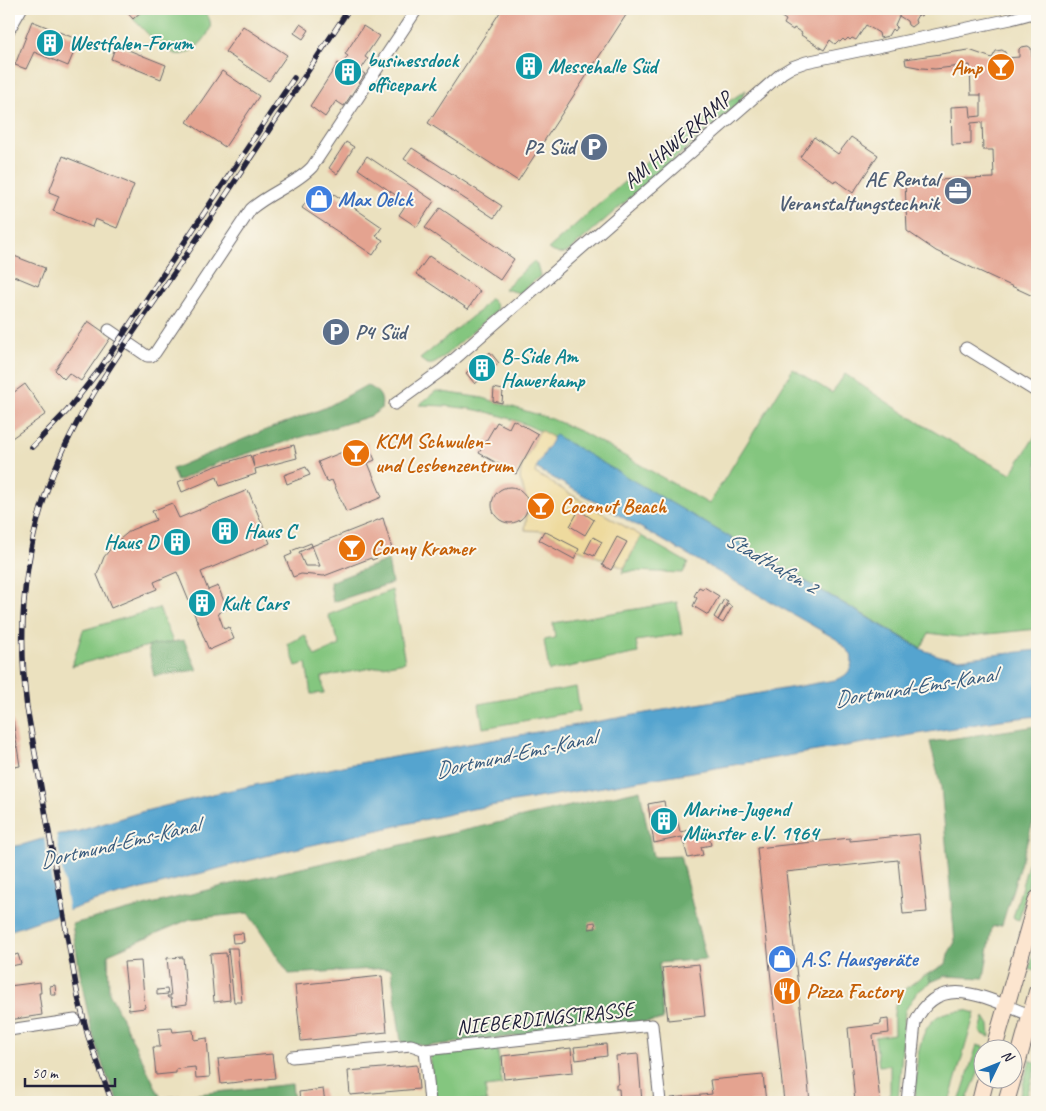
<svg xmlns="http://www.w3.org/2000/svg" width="1046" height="1111" font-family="Caveat,sans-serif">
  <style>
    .green { fill: #84c67f; stroke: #53745d }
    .forest { fill: #6bab6e; stroke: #466654 }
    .sand { fill: #eeda9e; stroke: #887e6c }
    .water { fill: #55a4cf; stroke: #3c6385 }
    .pier { fill: #ebe1bf }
    .building { fill: #e4a390; fill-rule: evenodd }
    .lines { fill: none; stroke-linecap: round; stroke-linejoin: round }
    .street-casing { stroke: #686569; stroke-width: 13 }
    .secondary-casing { stroke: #686569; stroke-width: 18 }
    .street { stroke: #fff; stroke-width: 11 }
    .secondary { stroke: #fce5cf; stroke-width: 16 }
    .rail-casing { stroke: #22223b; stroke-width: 5.5 }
    .rail { stroke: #fbf7ec; stroke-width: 4; stroke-dasharray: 11; stroke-linecap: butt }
    .labels { text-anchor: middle; stroke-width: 4; stroke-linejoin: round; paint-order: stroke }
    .culture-label { font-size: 21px; font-weight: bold; fill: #0d838f; stroke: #fbf7ec; text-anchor: start }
    .food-label { font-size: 21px; font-weight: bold; fill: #c56008; stroke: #fbf7ec; text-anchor: start }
    .street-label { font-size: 21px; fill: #22223b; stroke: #fbf7ec }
    .service-label { font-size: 21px; font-weight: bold; fill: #4e5e75; stroke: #fbf7ec; text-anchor: end }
    .shop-label { font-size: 21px; font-weight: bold; fill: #366cbe; stroke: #fbf7ec; text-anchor: start }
    .water-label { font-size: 22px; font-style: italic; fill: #395c7e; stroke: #fbf7ec }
  </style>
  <rect width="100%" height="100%" fill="#fbf7ec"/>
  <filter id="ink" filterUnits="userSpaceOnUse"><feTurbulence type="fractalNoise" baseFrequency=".02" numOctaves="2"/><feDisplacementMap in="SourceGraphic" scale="10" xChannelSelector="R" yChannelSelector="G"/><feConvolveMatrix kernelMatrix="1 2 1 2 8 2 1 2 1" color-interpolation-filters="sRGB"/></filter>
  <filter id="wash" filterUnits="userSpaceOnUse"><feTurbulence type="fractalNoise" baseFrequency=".0096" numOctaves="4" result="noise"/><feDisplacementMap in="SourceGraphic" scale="20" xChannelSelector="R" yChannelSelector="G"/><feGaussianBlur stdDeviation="1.12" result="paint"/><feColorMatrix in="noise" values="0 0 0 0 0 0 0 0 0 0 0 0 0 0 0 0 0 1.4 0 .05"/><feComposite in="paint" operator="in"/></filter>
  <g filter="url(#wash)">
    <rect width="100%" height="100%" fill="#ebe1bf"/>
    <!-- green -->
    <g class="green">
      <path d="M144,9H203C208,15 213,23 209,31C205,41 189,57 176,54C159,49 146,31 133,19Z"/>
      <path d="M746,90L740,101L716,123L569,251C561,256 556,253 548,249L673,139Z"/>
      <polygon points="534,261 537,265 540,276 520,293 504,289"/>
      <path d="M490,298L496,305L497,310L441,359C432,366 428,366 420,359L479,311Z"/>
      <path d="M793,369L832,393L845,374C899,411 953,445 1011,474L1037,433V629L959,637L929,633L921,648L555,436L554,438C507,413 471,406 419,405L436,391L483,398L552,419L584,433L709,504Z"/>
      <polygon points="641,536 688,563 683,573 632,571 622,573"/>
      <polygon points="392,590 405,662 322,677 324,693 311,694 306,663 296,666 288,644 305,635 315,656 340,645 328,615"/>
      <polygon points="677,602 682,634 636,641 638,653 549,671 544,640 555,638 553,623"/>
      <polygon points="159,608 173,642 148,646 72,666 83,630"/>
      <polygon points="576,687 580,711 483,728 479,704"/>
      <polygon points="1037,832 1037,851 1019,920 1013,918"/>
      <polygon points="1037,940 1037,972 1029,969"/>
      <path d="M928,974L931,982L916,993L905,1011L898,1102H890V1065L879,1066L875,1037L894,1034C894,1025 893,1015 895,1006C898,992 916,980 928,974Z"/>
      <path d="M965,1010L975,1013L949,1102H915C917,1075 913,1028 942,1014C949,1011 958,1011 965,1010Z"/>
      <polygon points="984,1017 989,1025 990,1037 982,1034 980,1030"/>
      <polygon points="497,1045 502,1085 485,1087 487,1102 435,1102 429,1054"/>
      <path d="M977,1045L987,1048H984C984,1066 972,1085 966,1102H959Z"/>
      <polygon points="1030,1060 1037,1063 1025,1102 1018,1102"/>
    </g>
    <!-- forest -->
    <g class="forest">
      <path d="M367,385C378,391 384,396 381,409L371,416L220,462L177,481L172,469L263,431L327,407Z"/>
      <polygon points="388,560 392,583 333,602 330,582"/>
      <polygon points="184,640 197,670 154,676 148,646"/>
      <polygon points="1037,726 1037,809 1002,925 992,927 984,978 945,976 931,982 928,974 946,964 948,954 955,942 941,787 930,742"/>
      <path d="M640,790L653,857L680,856L706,959L659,963L663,1020L427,1046L401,1042L391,968L289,974L248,913L190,919L108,954L109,992L161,1098L292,1084L294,1102H119C90,1048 82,984 72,924L223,886Z"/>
    </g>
    <!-- sand -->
    <polygon class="sand" points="540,430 554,438 536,468 535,473 641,536 624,568 579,549 544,531 525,530 528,504 520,479 521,468"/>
    <!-- water -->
    <path class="water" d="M555,435L923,650L943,657L959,659L1037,650V716L1001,720L472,809L281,852L93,902L9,931V847L22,845L59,834L76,832L141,812L213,794L348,765L835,680C849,676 854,667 851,654L836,639L536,468Z"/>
    <!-- pier -->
    <polygon class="pier" points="56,833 69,913 58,917 44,836"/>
    <g id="blocks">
      <!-- building -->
      <g class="building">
        <polygon points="124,9 144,9 133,19"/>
        <polygon points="502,9 630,9 518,181 428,123"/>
        <polygon points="769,9 922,9 922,10 923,13 921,16 918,15 915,20 916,23 911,27 908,25 907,21 899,16 895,25 897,27 894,31 892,29 888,36 880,38 879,33 866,25 856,40 852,38 850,40 848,38 845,41 843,39 840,42 838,41 835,44 830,40 824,50 801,35 802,33 794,28 793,30 784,24 786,20"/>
        <polygon points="32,21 79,40 68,66 34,52 26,69 15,65"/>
        <polygon points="300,24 309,30 303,39 294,33"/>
        <polygon points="243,26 287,55 269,81 225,52"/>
        <polygon points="363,26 379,36 365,57 368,59 360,71 365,74 344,106 336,101 325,117 310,106 338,63 342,65 348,56 345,54"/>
        <polygon points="116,45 166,65 161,79 111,59"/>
        <polygon points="1028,46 1031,48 1032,56 1037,55 1037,298 936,251 907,231 905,181 994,178 993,150 983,150 982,122 971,123 971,144 952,145 951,107 970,106 971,117 981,116 981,95 971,95 970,65 935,69 922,68 906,65 905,59 969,50 992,58 996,51 1002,50 1005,52 1007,58 1019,57 1019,49 1021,47"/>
        <polygon points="222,71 259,96 225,147 187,122"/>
        <polygon points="814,137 838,154 851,137 878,155 853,193 835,180 834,182 800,157"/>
        <polygon points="346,142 354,147 337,174 329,168"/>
        <polygon points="412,148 502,206 494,218 404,159"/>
        <polygon points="63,156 134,185 117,228 95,219 92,227 53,211 59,196 49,192"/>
        <polygon points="367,156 434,201 417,227 399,215 407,203 358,169"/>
        <polygon points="316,187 331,198 334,194 382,227 376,236 383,240 373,255 302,208"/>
        <polygon points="440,208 514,259 500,280 425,228"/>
        <polygon points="9,254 45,268 38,286 9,274"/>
        <polygon points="429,256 480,291 468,309 416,274"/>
        <polygon points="88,321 111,337 81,381 69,373 64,379 55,370"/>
        <polygon points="490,352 499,363 475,384 466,373"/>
        <polygon points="25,384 46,414 9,440 9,396"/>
        <polygon points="494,388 503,390 502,403 493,401"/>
        <polygon points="513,420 538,434 516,474 479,453 497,422 509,428"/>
        <polygon points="367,442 375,460 368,463 382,497 346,512 332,480 327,482 318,462"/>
        <polygon points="294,445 297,458 255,469 256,474 220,486 217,477 182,492 178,482 213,467 250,455 254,467 252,456"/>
        <polygon points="306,467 310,475 287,484 284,475"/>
        <circle cx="510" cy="505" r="18"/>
        <polygon points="248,490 270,543 201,572 208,590 218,586 227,609 218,613 224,629 229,627 234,639 209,650 177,572 154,582 157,589 111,608 97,575 104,557 115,543 131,530 156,520 152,511 172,503 179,518"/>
        <polygon points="579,510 594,520 585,535 570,526"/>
        <path d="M383,518L392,549L376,556L377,558L372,560L371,558L324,576L301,574L293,577L285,557L292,554L291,551L311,543L312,546ZM312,546L320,566H305L299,552Z"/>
        <polygon points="544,531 579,549 574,559 539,540"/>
        <polygon points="593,537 602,542 594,556 585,552"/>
        <polygon points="617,537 627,542 611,570 602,565"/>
        <polygon points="699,587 703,589 704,587 719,596 708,615 693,606 697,598 694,596"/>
        <polygon points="724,599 728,601 718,620 714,617"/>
        <polygon points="728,604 732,607 723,623 718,620"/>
        <polygon points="9,721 13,721 17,746 9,747"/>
        <polygon points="17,747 20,766 9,768 9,748"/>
        <polygon points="664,801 667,820 677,818 680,832 707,827 711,845 701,847 703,855 688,858 682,837 654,843 648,804"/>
        <polygon points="919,834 927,912 903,914 898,860 786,872 810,1102 784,1102 757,848 850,838 850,841"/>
        <polygon points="595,922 596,928 589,929 589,923"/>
        <polygon points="243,933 244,942 233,943 232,934"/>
        <polygon points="228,948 237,948 242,1002 234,1002"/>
        <polygon points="226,953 230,1000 214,1002 210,954"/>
        <polygon points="18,954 21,964 11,966 9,957"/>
        <polygon points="183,957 187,1004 172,1006 171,998 168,998 167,996 171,996 167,958"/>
        <polygon points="141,961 145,1008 129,1010 124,962"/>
        <polygon points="699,964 705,1016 668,1020 662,968"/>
        <polygon points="382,976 387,1032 301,1041 295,985"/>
        <polygon points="40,982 41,993 39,993 42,1015 9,1020 9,986"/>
        <polygon points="55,985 56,995 51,995 50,986"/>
        <polygon points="167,989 168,994 157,995 157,990"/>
        <polygon points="888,1019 889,1033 873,1035 880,1102 855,1102 848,1028 881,1024 881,1020"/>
        <polygon points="172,1028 173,1032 193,1030 194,1040 207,1038 210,1077 196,1078 195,1067 176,1069 176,1073 156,1075 153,1047 160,1047 158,1029"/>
        <polygon points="606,1044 607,1056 576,1060 574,1047"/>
        <polygon points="571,1048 573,1072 504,1079 502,1056"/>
        <polygon points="272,1054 275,1078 221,1084 218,1059"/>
        <polygon points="638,1054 642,1102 620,1102 619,1089 616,1089 616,1084 618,1084 616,1056"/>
        <polygon points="417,1065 419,1089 350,1095 348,1071"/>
        <polygon points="763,1075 766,1102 671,1102 671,1098 712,1094 710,1080"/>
        <polygon points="323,1089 325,1102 300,1102 299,1092"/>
      </g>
    </g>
  </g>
  <g filter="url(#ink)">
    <use href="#blocks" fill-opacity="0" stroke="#686569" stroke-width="1"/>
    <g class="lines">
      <defs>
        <g id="street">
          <polyline points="9,30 21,9"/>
          <path d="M109,330L147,356H151L155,353L251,209C269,193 295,185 312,167L417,9"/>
          <polyline points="966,348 1037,392"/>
          <polyline points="395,404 442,370 782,73 792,67 806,62 1011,19 1037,12"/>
          <polyline points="9,1030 75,1020"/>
          <polyline points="292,1057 411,1045 425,1050"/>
          <polyline points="430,1102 425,1050 652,1025 660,1102"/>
          <path d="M907,1102L915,1023C940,965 997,1005 1036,1017"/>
        </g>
        <g id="secondary">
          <polyline points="994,1048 1037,899"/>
          <polyline points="1014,1075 1037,992"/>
          <polyline points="980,1102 986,1078"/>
          <polyline points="1006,1102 1013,1078"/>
        </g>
      </defs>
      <!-- street casing -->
      <use href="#street" class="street-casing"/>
      <!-- secondary casing -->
      <use href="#secondary" class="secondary-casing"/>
      <!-- street -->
      <use href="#street" class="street"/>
      <!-- secondary -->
      <use href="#secondary" class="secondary"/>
      <defs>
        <g id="rail">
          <polyline points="32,447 67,411 100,369 294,78"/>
          <path d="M112,1102L88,1036L78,997L27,708C18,635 22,563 46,493C75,407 137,329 187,254C241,172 295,90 349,9"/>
        </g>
      </defs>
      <!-- rail casing -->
      <use href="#rail" class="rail-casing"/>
      <!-- rail -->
      <use href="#rail" class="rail"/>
    </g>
  </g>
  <!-- icons -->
  <defs>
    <symbol id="building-disc" viewBox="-11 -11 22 22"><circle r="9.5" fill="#0f9aa8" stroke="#fbf7ec"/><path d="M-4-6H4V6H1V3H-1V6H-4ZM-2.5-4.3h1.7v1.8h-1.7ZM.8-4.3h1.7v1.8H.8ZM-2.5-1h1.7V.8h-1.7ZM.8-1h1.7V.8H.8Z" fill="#fff"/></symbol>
    <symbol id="bar-disc" viewBox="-11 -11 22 22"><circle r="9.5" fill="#e8710a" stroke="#fbf7ec"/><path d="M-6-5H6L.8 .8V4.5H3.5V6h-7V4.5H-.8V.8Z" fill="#fff"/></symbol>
    <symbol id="parking-disc" viewBox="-11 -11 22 22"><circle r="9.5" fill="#5c6f8a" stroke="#fbf7ec"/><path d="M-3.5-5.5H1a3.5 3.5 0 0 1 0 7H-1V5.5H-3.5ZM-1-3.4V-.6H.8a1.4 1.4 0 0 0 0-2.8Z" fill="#fff"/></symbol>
    <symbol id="office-disc" viewBox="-11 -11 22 22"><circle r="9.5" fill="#5c6f8a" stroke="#fbf7ec"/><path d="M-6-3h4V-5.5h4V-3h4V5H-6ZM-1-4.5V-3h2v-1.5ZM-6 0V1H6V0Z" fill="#fff"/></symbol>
    <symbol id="shop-disc" viewBox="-11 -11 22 22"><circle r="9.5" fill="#3f7fe0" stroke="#fbf7ec"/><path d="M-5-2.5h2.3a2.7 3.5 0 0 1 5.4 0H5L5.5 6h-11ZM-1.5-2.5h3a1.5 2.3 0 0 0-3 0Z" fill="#fff"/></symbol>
    <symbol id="restaurant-disc" viewBox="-11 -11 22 22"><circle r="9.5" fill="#e8710a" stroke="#fbf7ec"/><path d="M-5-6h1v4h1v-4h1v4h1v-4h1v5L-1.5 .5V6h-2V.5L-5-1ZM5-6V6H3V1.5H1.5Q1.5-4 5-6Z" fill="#fff"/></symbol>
  </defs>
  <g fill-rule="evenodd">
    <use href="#building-disc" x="34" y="27" width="32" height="32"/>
    <use href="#building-disc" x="513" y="50" width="32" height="32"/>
    <use href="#bar-disc" x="985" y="51" width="32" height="32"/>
    <use href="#building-disc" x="332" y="56" width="32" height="32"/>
    <use href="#parking-disc" x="578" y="131" width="32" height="32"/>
    <use href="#office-disc" x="942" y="175" width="32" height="32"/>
    <use href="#shop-disc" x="303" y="183" width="32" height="32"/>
    <use href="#parking-disc" x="320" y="316" width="32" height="32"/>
    <use href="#building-disc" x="466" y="352" width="32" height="32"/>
    <use href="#bar-disc" x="340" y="437" width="32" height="32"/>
    <use href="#bar-disc" x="525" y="490" width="32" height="32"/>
    <use href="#building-disc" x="209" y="515" width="32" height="32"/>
    <use href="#building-disc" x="161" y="526" width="32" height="32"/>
    <use href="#bar-disc" x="336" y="532" width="32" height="32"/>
    <use href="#building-disc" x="186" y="587" width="32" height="32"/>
    <use href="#building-disc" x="648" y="805" width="32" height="32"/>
    <use href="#shop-disc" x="766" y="943" width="32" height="32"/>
    <use href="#restaurant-disc" x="771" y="975" width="32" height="32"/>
  </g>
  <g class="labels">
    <!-- culture labels -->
    <g class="culture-label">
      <text x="69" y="50">Westfalen-Forum</text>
      <text x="367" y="67">businessdock<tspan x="367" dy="24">officepark</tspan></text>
      <text x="548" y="73">Messehalle Süd</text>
      <text x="501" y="363">B-Side Am<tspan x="501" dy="24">Hawerkamp</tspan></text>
      <text x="244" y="538">Haus C</text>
      <text x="158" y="549" text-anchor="end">Haus D</text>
      <text x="221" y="610">Kult Cars</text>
      <text x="683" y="816">Marine-Jugend<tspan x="683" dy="24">Münster e.V. 1964</tspan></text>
    </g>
    <!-- food labels -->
    <g class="food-label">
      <text x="982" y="74" text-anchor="end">Amp</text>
      <text x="375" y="448">KCM Schwulen-<tspan x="375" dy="24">und Lesbenzentrum</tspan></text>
      <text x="560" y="513">Coconut Beach</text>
      <text x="371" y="555">Conny Kramer</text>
      <text x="806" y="998">Pizza Factory</text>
    </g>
    <!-- street labels -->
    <g class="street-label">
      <text transform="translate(677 140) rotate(-41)" y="7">AM HAWERKAMP</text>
      <text transform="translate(545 1018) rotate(-6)" y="7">NIEBERDINGSTRASSE</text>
    </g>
    <!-- service labels -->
    <g class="service-label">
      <text x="575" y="154">P2 Süd</text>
      <text x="939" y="186">AE Rental<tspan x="939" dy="24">Veranstaltungstechnik</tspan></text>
      <text x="355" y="339" text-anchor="start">P4 Süd</text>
    </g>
    <!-- shop labels -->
    <g class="shop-label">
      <text x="338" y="206">Max Oelck</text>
      <text x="801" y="966">A.S. Hausgeräte</text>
    </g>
    <!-- water labels -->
    <g class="water-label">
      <text transform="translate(772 562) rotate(30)" y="8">Stadthafen 2</text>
      <text transform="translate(915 686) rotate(-9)" y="8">Dortmund-Ems-Kanal</text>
      <text transform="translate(515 753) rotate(-12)" y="8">Dortmund-Ems-Kanal</text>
      <text transform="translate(119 842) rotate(-13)" y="8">Dortmund-Ems-Kanal</text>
    </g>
  </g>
  <!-- margin -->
  <rect width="1046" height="1111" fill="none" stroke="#fbf7ec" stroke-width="30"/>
  <!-- north arrow -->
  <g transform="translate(998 1064) rotate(47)"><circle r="24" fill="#fbf7ec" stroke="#a4a2a5"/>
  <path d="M0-4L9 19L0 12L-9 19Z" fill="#1f6fb2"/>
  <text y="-8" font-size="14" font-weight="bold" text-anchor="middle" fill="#22223b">N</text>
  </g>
  <!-- scale -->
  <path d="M25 1078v8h90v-8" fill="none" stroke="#22223b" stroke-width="2.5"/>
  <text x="32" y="1078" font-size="15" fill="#22223b" stroke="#fbf7ec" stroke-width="4" paint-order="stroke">50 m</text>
</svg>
